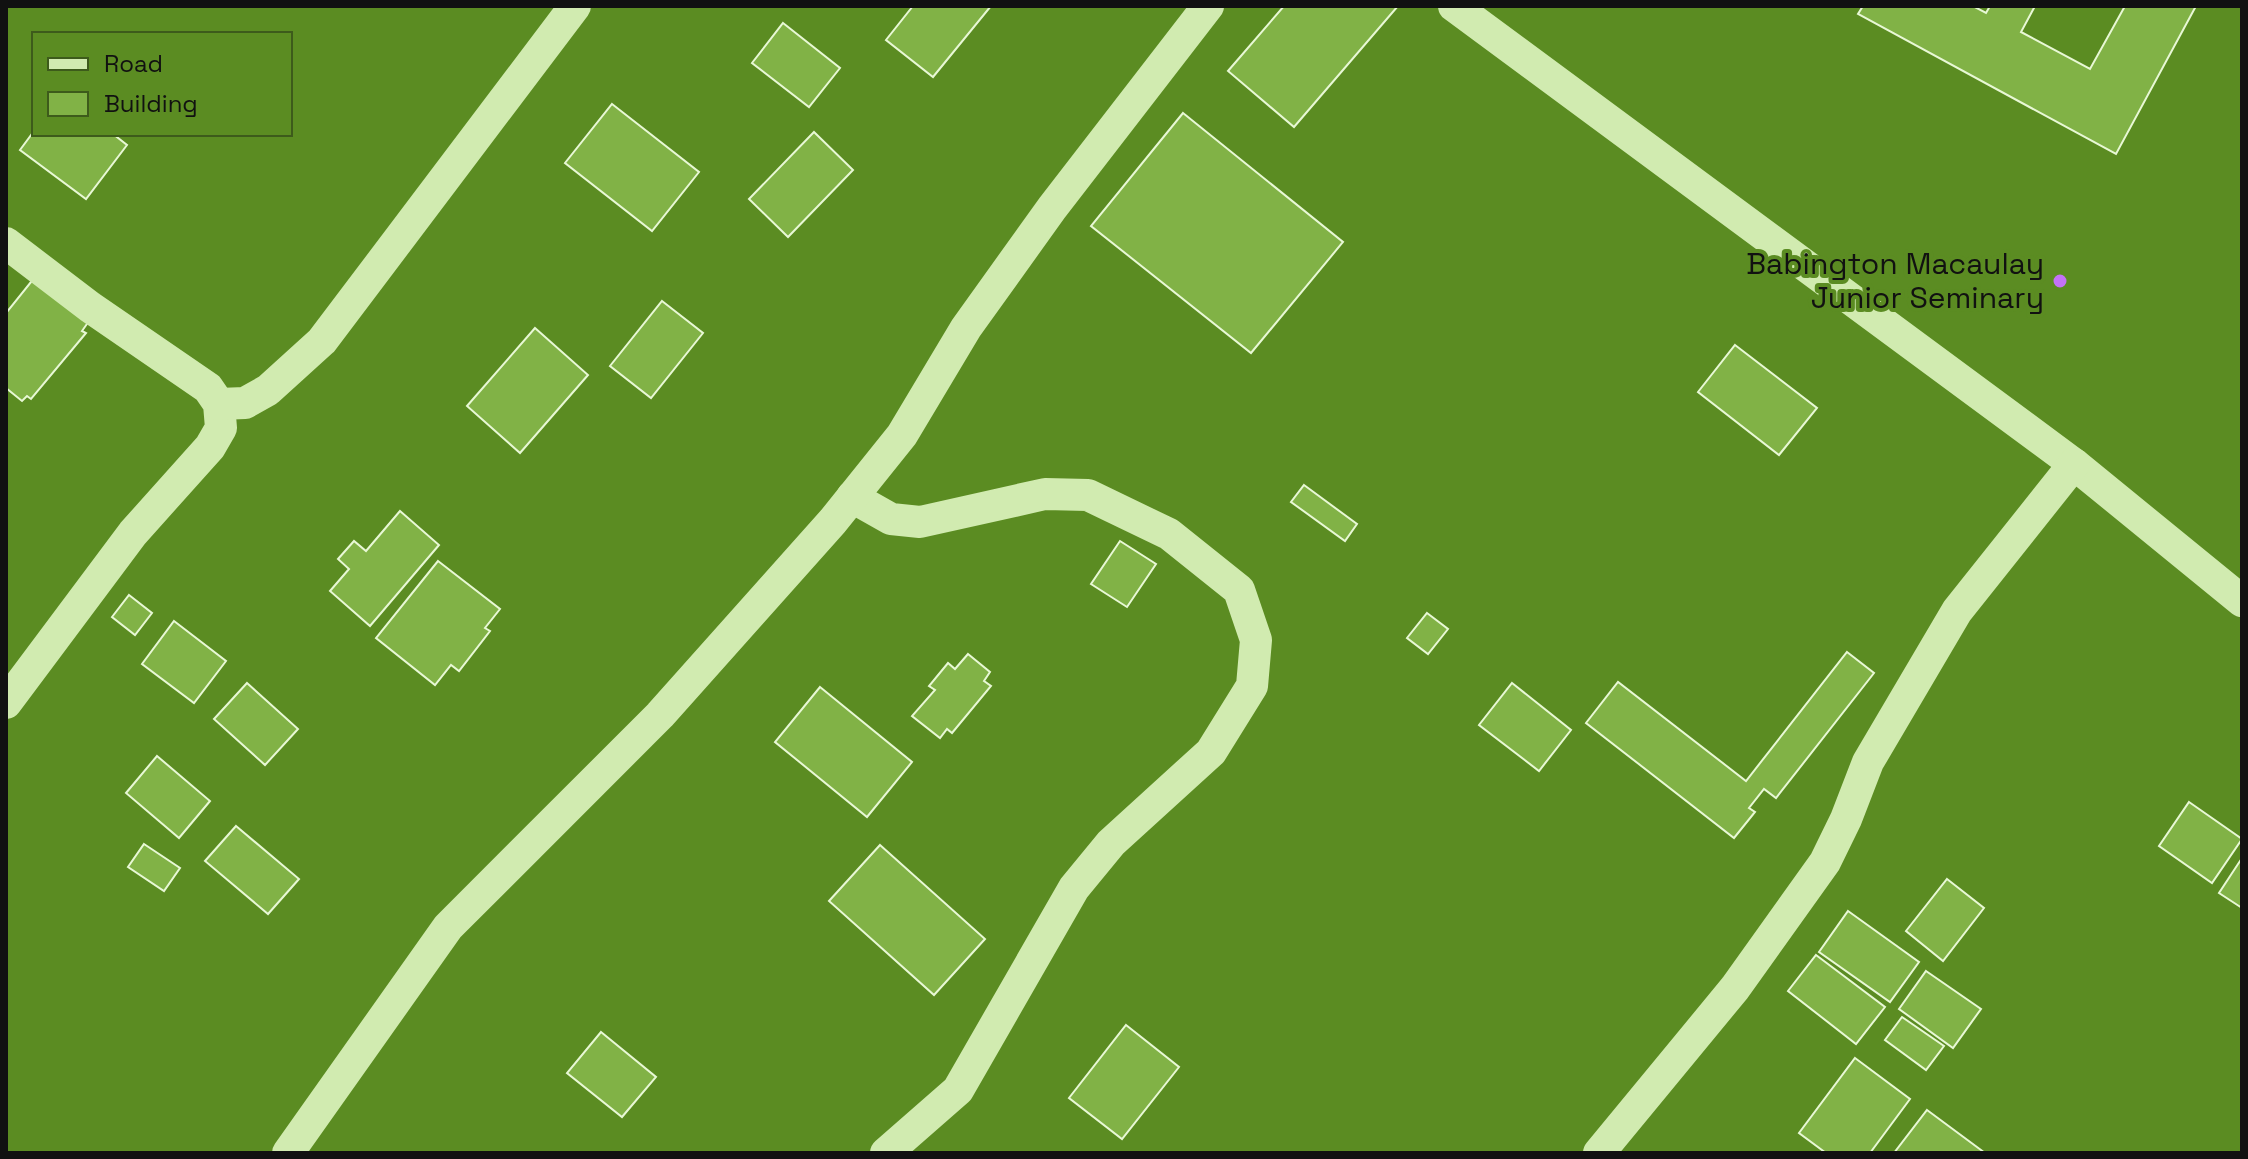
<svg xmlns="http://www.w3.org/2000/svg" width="2248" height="1159" font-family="'Space Grotesk',sans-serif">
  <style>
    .building { fill: #81b246; stroke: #e8f8d5; stroke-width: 2 }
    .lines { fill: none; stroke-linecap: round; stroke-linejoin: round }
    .street { stroke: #d1ebb0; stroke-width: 32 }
    .poi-dot { fill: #c372f7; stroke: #5b8c22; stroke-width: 3 }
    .labels { text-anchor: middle; stroke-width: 8; stroke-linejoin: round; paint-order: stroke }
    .poi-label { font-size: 30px; fill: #111; stroke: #5b8c22; text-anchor: end }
  </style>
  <rect width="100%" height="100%" fill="#5b8c22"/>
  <!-- building -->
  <g class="building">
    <polygon points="913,6 991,6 933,77 886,40"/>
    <polygon points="1284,6 1398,6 1294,127 1228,71"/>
    <polygon points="1863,6 1973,6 1986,13 1990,6 2035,6 2021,32 2090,69 2125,6 2196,6 2116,154 1858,14"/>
    <polygon points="783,23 840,68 809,107 752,63"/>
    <polygon points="612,104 699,172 652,231 565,163"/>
    <polygon points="1183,113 1343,242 1251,353 1091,226"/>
    <polygon points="34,131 34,134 113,134 127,145 86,199 20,150"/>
    <polygon points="814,132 853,170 788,237 749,199"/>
    <polygon points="35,277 89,321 82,331 86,333 31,399 27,396 22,401 6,388 6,313"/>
    <polygon points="662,301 703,333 651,398 610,366"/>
    <polygon points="535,328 588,375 520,453 467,406"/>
    <polygon points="1735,345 1817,408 1779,455 1698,392"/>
    <polygon points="1304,485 1357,524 1345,541 1291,502"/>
    <polygon points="400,511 439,545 370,626 330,591 349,569 338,559 354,541 366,551"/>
    <polygon points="1120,541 1156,564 1127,607 1091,584"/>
    <polygon points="438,561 500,609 485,628 490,631 459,671 451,665 435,685 376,638"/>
    <polygon points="129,595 152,613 135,635 112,617"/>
    <polygon points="1427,613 1448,629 1428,654 1407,638"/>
    <polygon points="174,621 226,661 194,703 142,664"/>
    <polygon points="1847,652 1874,673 1776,798 1764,789 1749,808 1755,812 1734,838 1586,723 1618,682 1746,781"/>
    <polygon points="968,654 990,672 984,681 991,686 952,733 947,729 940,738 912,716 935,690 929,686 948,663 955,669"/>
    <polygon points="247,683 298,729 265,765 214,719"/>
    <polygon points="1512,683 1571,730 1539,771 1479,725"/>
    <polygon points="820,687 912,762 867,817 775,742"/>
    <polygon points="157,756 210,801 179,838 126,793"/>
    <polygon points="2189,802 2242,839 2212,883 2159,846"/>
    <polygon points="236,826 299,879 268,914 205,861"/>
    <polygon points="144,844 180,868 164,891 128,867"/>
    <polygon points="880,845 985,939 934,995 829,901"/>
    <polygon points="2242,858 2242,908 2219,893"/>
    <polygon points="1947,879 1984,908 1943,961 1906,931"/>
    <polygon points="1848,911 1919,962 1890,1002 1819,952"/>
    <polygon points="1816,955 1885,1007 1856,1044 1788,991"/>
    <polygon points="1926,971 1981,1009 1953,1048 1899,1009"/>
    <polygon points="1902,1017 1944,1046 1926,1070 1885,1040"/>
    <polygon points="1126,1025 1179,1067 1122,1139 1069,1098"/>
    <polygon points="601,1032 656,1077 622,1117 567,1073"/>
    <polygon points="1855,1058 1910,1099 1870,1153 1826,1153 1799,1133"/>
    <polygon points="1927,1110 1985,1153 1894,1153"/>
  </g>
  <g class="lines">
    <!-- street -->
    <g class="street">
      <polyline points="1454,6 2074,464 2242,601"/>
      <polyline points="6,243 90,307 208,388 219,404 221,428 210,447 133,533 6,703"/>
      <polyline points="219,404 245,403 268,390 322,341 575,6"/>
      <polyline points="852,497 891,519 920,522 1045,494 1088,495 1169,534 1239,590 1256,640 1252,686 1211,752 1111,843 1074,888 958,1090 886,1153"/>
      <polyline points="288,1153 448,927 660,715 833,521 902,435 966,328 1052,208 1208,6"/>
      <polyline points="1599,1153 1735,988 1825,862 1846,819 1868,762 1957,611 2074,464"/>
    </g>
  </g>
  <!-- markers -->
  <circle class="poi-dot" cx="2060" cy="281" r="8"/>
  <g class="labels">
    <!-- poi labels -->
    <g class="poi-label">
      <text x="2044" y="274">Babington Macaulay<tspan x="2044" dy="34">Junior Seminary</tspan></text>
    </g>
  </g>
  <!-- border -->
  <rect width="2248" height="1159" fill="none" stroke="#111111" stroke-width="16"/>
  <!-- legend -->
  <rect x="32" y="32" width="260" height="104" fill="#5b8c22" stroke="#3d5b1b" stroke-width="2"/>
  <rect x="48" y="58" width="40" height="12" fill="#d1ebb0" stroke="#3d5b1b" stroke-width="2"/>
  <text x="104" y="72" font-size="24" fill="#111111">Road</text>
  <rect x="48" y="92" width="40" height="24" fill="#81b246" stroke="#3d5b1b" stroke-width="2"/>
  <text x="104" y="112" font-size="24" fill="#111111">Building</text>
</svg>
